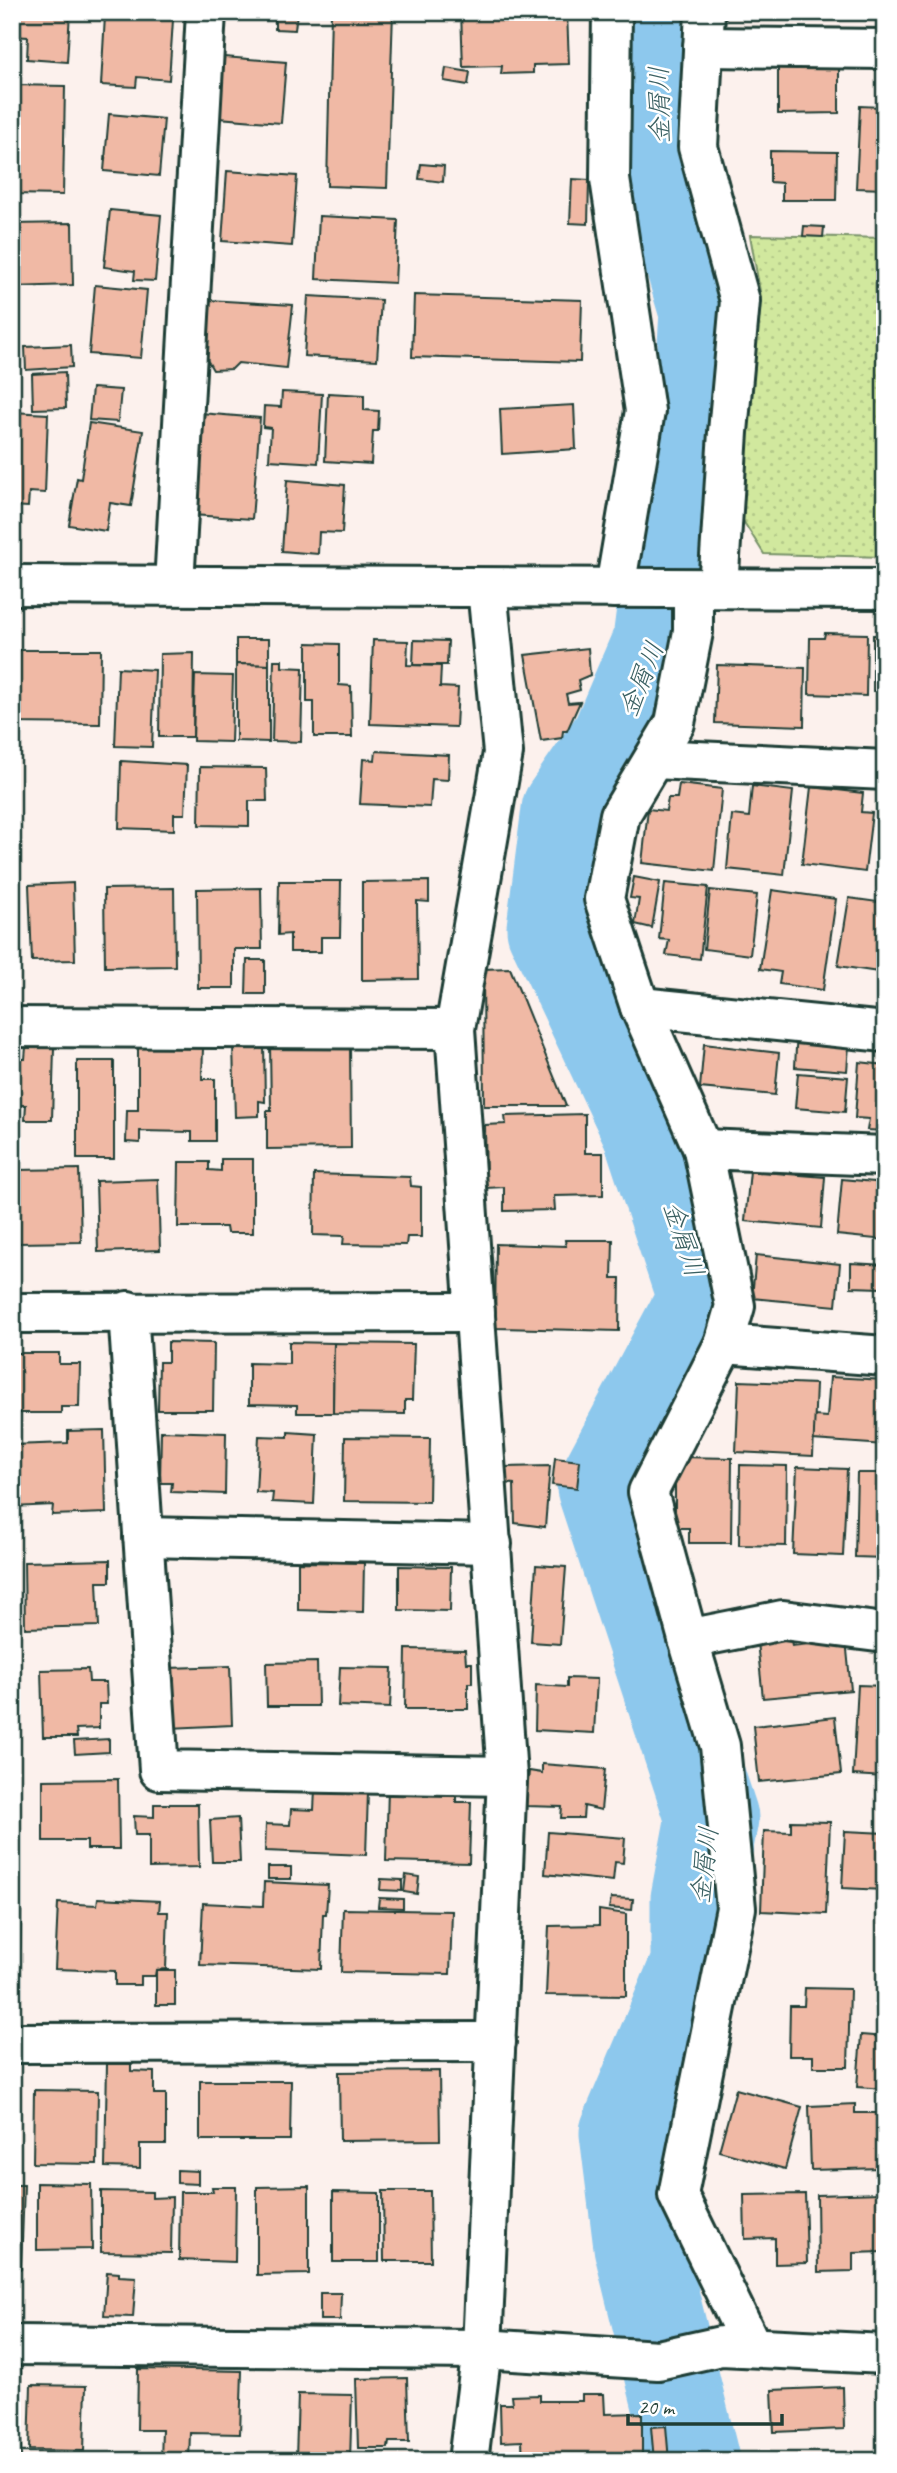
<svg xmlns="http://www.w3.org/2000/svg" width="897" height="2473" font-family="Caveat,'Klee One',sans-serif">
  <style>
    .green { fill: url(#green-dots); stroke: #789269; stroke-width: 2 }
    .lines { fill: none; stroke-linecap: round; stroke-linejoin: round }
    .river { stroke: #8dc8ed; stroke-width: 93 }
    .building { fill: #f0b9a5; stroke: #1f3d34; stroke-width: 2 }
    .minor-casing { stroke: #1f3d34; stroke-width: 44 }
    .minor { stroke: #fff; stroke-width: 38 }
    .labels { text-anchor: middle; stroke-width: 5; stroke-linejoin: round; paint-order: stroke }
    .water-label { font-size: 26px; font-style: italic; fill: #3a6062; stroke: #fff }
  </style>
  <defs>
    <pattern id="green-dots" width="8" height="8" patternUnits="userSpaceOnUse" patternTransform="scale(1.75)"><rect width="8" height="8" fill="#d1e89e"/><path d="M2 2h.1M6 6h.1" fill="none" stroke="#b3c889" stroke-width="1.8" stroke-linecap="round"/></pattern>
  </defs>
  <rect width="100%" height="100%" fill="#fcf1ed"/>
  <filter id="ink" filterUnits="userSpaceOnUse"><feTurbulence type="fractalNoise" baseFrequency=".0143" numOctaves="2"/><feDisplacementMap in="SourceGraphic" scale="14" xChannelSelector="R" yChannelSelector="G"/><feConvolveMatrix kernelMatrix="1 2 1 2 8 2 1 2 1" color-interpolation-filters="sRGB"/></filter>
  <g filter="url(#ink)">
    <!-- green -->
    <polygon class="green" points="750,235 885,238 885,557 764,554 740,516 761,297"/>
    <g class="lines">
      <!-- river -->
      <polyline class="river" points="659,12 657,145 706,312 699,429 670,555 659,641 617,739 568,810 553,928 648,1129 704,1299 603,1487 712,1818 697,1899 697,1965 626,2133 640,2246 693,2461"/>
    </g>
    <!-- building -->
    <g class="building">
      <polygon points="12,12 70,12 67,62 27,59 28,37 12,36"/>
      <polygon points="225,12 297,12 295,30 275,29 275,18"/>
      <polygon points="331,12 393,12 387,188 327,186"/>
      <polygon points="461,12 567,12 569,64 533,65 533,73 501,74 502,66 463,67"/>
      <polygon points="105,16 173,20 169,80 137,77 136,87 101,85"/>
      <polygon points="224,57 286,62 281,123 219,118"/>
      <polygon points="778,66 839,66 839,113 778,114"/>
      <polygon points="446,68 470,72 468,85 444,81"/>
      <polygon points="12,85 65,86 63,195 12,194"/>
      <polygon points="881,91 885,91 885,189 856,188 860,106 881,107"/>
      <polygon points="109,114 164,119 159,176 104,171"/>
      <polygon points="770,151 837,152 836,200 782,200 782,183 770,182"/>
      <polygon points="421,164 444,166 443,182 419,179"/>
      <polygon points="227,171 297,176 292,246 222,241"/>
      <polygon points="572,179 589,180 588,224 570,223"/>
      <polygon points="110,210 161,215 155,281 134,280 135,271 104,267"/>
      <polygon points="319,216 398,220 395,283 316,279"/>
      <polygon points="72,223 73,285 12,287 12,224"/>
      <polygon points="804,226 824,227 823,237 803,236"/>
      <polygon points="95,285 147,290 141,358 89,354"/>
      <polygon points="414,295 582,300 580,362 412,357"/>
      <polygon points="308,296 381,300 377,360 304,356"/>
      <polygon points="208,300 293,305 286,368 238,363 232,369 213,370 206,358"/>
      <polygon points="71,345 72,367 26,370 25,347"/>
      <polygon points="65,372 66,408 33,409 32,374"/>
      <polygon points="92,388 121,390 118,422 89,420"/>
      <polygon points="282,392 322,394 318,463 269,460 271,428 263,427 264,406 281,407"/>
      <polygon points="328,393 364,395 364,410 379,411 378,431 373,431 371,464 325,461"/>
      <polygon points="574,405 576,449 502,454 500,409"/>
      <polygon points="12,412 48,414 45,493 29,492 28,507 12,506"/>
      <polygon points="200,413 260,418 252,519 192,515"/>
      <polygon points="89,423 143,431 131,506 110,503 106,531 69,525 77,478 81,479"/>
      <polygon points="287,480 345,485 342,533 319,532 318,554 282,551"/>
      <polygon points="825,633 867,634 866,696 809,694 810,638 824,638"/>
      <rect x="873" y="635" width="12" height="56"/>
      <polygon points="236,639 269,639 269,665 236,664"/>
      <polygon points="373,640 408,641 407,665 441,666 440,687 458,688 456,727 370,724"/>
      <polygon points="414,640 448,641 447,665 413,665"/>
      <polygon points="307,643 339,644 339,685 351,686 352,737 314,737 314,702 307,702"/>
      <polygon points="588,648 590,675 578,680 580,690 566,694 568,703 580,702 567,731 563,731 562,738 541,741 525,655"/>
      <polygon points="12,650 101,650 100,724 12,723"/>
      <polygon points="194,653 193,737 159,737 160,654"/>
      <polygon points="274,660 282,660 282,667 303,668 301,742 272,741"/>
      <polygon points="236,664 269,665 269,742 236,741"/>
      <polygon points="717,665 805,668 804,726 715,723"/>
      <polygon points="118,668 155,670 152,747 115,746"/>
      <polygon points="195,675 233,676 231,742 193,741"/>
      <polygon points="376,751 449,755 448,780 432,779 430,807 360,804 363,759 375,760"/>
      <polygon points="121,761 187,765 185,814 174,814 174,830 119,828"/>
      <polygon points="200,767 266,768 267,801 249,801 249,826 199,825"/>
      <polygon points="679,784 722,789 714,871 642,863 648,809 666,811 668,798 677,798"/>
      <polygon points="752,786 793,791 784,875 727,869 732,815 749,817"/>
      <polygon points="811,787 863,793 861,812 872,813 865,872 802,864"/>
      <polygon points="883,820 885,820 885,887 877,886"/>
      <polygon points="634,877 660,882 652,928 635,924 639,899 630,898"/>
      <polygon points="279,881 341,881 340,937 321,937 321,952 290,952 290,934 278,935"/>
      <polygon points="429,881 429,902 417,901 418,979 362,980 362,882"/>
      <polygon points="73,883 75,960 32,961 29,885"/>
      <polygon points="665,883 708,887 700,959 666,955 669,940 659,939"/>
      <polygon points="174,888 175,966 105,967 104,889"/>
      <polygon points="261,888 262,949 234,949 234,988 198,988 197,889"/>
      <polygon points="710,890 757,895 750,955 704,949"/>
      <polygon points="772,890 836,899 823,990 779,984 781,972 760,969"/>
      <polygon points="849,898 885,903 885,973 838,966"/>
      <polygon points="247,960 265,960 265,994 246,994"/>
      <polygon points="510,968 566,1106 484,1106 483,969"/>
      <polygon points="797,1029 850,1032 847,1071 795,1067"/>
      <polygon points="233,1044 264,1044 265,1102 259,1101 259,1116 235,1117"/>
      <polygon points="704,1044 779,1053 775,1095 700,1088"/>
      <polygon points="350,1045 351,1148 267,1149 267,1111 271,1111 270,1046"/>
      <polygon points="26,1047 54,1048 52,1120 25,1120 26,1105 17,1105 18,1059 25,1059"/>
      <polygon points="138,1048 203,1048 202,1079 215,1079 215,1141 192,1141 192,1132 140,1131 140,1143 126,1142 127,1110 138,1110"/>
      <rect x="77" y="1061" width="37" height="98"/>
      <polygon points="859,1062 885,1065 885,1131 867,1130 869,1119 855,1118"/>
      <polygon points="798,1073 848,1077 845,1112 795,1108"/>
      <polygon points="585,1114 585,1153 603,1153 603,1195 554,1196 555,1210 504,1211 504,1187 486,1188 485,1125 506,1124 505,1116"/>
      <polygon points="221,1159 253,1159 253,1233 227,1233 226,1227 178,1227 179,1162 209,1162 209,1170 221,1171"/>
      <polygon points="79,1169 81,1242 17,1243 15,1170"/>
      <polygon points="750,1171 825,1177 821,1228 745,1221"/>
      <polygon points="314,1174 410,1177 411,1186 421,1187 421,1237 407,1237 406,1245 343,1244 344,1236 313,1235"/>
      <polygon points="158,1179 160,1250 98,1252 96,1181"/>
      <polygon points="842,1179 885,1183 885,1240 837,1235"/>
      <polygon points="565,1240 613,1240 612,1278 620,1278 619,1331 495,1328 496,1244 566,1246"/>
      <polygon points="756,1255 840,1264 836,1306 752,1298"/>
      <polygon points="851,1263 885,1265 885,1337 879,1336 882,1288 851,1287"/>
      <polygon points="168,1342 214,1343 213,1410 158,1410 159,1362 168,1362"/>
      <polygon points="289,1342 334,1343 333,1413 297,1413 297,1405 249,1404 249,1363 289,1364"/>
      <polygon points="334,1343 414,1344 412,1400 405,1400 405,1414 333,1413"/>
      <polygon points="12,1353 59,1353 59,1364 80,1364 79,1407 61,1407 61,1413 14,1413 12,1423"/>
      <polygon points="830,1377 885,1380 885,1445 813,1440 814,1416 827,1417"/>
      <polygon points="739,1381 816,1384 813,1456 736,1452"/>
      <polygon points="104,1430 106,1513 52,1515 53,1505 13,1507 12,1445 68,1443 68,1431"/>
      <polygon points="161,1431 226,1433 225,1494 171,1492 172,1483 160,1483"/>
      <polygon points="288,1432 317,1434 314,1504 272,1502 273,1493 256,1492 259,1436 288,1437"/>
      <polygon points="345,1437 430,1438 429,1502 344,1501"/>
      <polygon points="679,1457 732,1458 731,1543 689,1543 689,1528 675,1528 675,1470"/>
      <polygon points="555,1458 580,1461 577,1488 552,1485"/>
      <polygon points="740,1465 787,1466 786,1546 739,1545"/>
      <polygon points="550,1466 545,1527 515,1523 514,1484 504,1483 505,1467"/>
      <polygon points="797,1467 847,1469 843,1556 793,1554"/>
      <polygon points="857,1473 885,1473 885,1558 855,1557"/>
      <polygon points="110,1560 110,1582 97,1582 99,1626 25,1628 24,1562"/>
      <polygon points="298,1562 364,1563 363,1612 298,1610"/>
      <polygon points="536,1565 566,1567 560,1644 531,1642"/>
      <polygon points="399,1566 451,1567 450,1611 399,1610"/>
      <polygon points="791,1639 792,1646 846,1640 851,1690 763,1698 757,1642"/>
      <polygon points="406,1649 465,1650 466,1663 472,1663 472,1683 468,1683 468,1709 405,1709"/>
      <polygon points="317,1662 318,1706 267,1706 266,1663"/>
      <polygon points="230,1666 232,1725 170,1728 168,1668"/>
      <polygon points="340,1667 392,1668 390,1708 338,1706"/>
      <polygon points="88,1669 89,1682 106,1682 107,1704 99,1704 99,1728 76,1729 77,1737 43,1737 41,1670"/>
      <polygon points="567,1678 597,1679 594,1733 535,1730 536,1685 567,1687"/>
      <polygon points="858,1685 885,1686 885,1777 853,1775"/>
      <polygon points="835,1717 841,1774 759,1782 753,1726"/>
      <polygon points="109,1739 109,1752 75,1754 74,1741"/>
      <polygon points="542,1764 605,1769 601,1810 584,1806 583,1818 561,1818 562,1807 526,1806 529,1771 542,1773"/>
      <polygon points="118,1779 119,1849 87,1849 87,1841 43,1841 43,1780"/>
      <polygon points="388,1788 456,1791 456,1802 471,1802 469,1863 386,1861"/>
      <polygon points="315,1790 368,1792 366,1855 265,1851 266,1824 290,1825 291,1809 314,1810"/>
      <polygon points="154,1804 198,1804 199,1867 149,1868 149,1835 135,1835 134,1816 154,1817"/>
      <polygon points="238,1818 240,1862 212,1862 210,1820"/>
      <polygon points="791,1821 830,1822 826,1914 761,1911 764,1831 791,1832"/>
      <polygon points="845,1831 885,1833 884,1890 842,1888"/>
      <polygon points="548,1832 625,1838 623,1863 615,1862 613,1881 545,1874"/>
      <rect x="268" y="1867" width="23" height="12"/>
      <polygon points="406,1875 419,1877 417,1894 404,1892"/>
      <polygon points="381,1879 402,1880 402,1891 380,1890"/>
      <polygon points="12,1880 17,1880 16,1910 21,1911 20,1948 12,1948"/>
      <polygon points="264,1882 328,1885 326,1914 323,1914 321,1969 200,1965 203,1903 263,1906"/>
      <polygon points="98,1898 160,1901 159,1912 168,1912 166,1969 156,1970 155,1976 141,1976 141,1985 115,1985 115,1971 55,1969 58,1903 97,1905"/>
      <polygon points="379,1898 403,1899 403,1908 378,1907"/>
      <polygon points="611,1898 633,1899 632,1910 609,1908"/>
      <polygon points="343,1909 452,1911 450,1974 341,1972"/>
      <polygon points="599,1910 626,1914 626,1996 546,1995 549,1926 599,1925"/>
      <rect x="156" y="1970" width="19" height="35"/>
      <polygon points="805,1988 850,1989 848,2067 813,2067 813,2056 789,2056 790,2006 804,2006"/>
      <polygon points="861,2035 885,2037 885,2089 857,2087"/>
      <polygon points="107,2064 131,2064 131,2071 154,2072 154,2094 166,2094 166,2144 140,2144 140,2168 105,2167"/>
      <polygon points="439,2071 440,2140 340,2141 339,2072"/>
      <polygon points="200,2081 291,2081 290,2140 200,2140"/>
      <polygon points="736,2089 802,2107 785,2169 719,2151"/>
      <polygon points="34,2090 98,2091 97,2164 33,2163"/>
      <polygon points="855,2104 855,2113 880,2113 881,2168 811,2170 809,2106"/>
      <polygon points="177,2170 198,2171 198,2184 177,2183"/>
      <polygon points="37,2183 91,2184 92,2249 37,2250"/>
      <polygon points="12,2185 24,2185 21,2269 12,2269"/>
      <polygon points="309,2186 309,2274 257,2275 257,2187"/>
      <polygon points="212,2187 236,2187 235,2262 179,2260 180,2192 213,2192"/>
      <polygon points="101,2191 152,2192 152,2198 172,2197 171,2253 101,2252"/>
      <polygon points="383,2191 430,2191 431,2261 384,2261"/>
      <polygon points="333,2192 379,2193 379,2262 333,2262"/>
      <polygon points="880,2193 882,2252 853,2253 853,2271 818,2272 817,2195"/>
      <polygon points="805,2194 807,2263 775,2264 775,2238 745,2239 744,2195"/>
      <polygon points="107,2272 119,2273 119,2276 136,2277 133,2317 104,2316"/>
      <polygon points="320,2293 341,2293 340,2320 320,2320"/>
      <rect x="12" y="2369" width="9" height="92"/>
      <polygon points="138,2369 242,2371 240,2434 190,2433 189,2461 161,2461 162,2430 137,2430"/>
      <polygon points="407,2378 409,2442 389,2442 388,2448 358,2448 356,2379"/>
      <polygon points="31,2385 86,2386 84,2451 29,2450"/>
      <polygon points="843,2387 844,2429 774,2432 772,2390"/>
      <polygon points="298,2394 352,2395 350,2460 296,2459"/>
      <polygon points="582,2394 604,2394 605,2414 642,2413 642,2461 523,2461 522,2441 501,2442 500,2404 512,2404 511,2396 540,2395 540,2401 582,2401"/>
      <polygon points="666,2426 669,2461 654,2461 651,2427"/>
    </g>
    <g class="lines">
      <defs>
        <g id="minor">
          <polyline points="612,12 610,179 645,411 615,588"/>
          <polyline points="705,12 698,147 740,301 728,432 718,588"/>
          <polyline points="703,47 885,49"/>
          <polyline points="12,585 885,589"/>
          <polyline points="174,585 206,12"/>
          <polyline points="654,759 885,770"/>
          <polyline points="640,1007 604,899 620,815 675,723 693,632 693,589"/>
          <polyline points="12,1027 455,1029"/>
          <polyline points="703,1149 640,1007 885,1032"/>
          <polyline points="128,1311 159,1770 507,1776"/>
          <polyline points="12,1313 475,1312"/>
          <polyline points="724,1344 735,1306 703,1149 885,1156"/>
          <polyline points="885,1356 724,1344 648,1492 688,1639 783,1620 885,1633"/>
          <polyline points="143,1537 492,1544"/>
          <polyline points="688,1639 720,1746 736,1908 678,2195 752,2347"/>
          <polyline points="12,2043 496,2042"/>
          <polyline points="12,2345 482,2349 658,2360 721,2346 885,2354"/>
          <polyline points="468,2461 482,2349 507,1776 455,1029 503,753 487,588"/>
        </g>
      </defs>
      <!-- minor casing -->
      <use href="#minor" class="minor-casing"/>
      <!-- minor -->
      <use href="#minor" class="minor"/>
    </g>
  </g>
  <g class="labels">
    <!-- water labels -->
    <g class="water-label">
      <text transform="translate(659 105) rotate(-91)" y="9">金屑川</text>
      <text transform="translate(641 679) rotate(-68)" y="9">金屑川</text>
      <text transform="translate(684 1239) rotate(72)" y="9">金屑川</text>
      <text transform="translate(704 1865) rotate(-83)" y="9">金屑川</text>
    </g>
  </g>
  <!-- margin -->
  <rect width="897" height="2473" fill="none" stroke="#fff" stroke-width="42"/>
  <rect x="21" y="21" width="855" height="2431" fill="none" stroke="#1f3d34" stroke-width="2.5" filter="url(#ink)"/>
  <!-- scale -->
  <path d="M628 2414v10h154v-10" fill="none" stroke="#1f3d34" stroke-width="3.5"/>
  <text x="638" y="2414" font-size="21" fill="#1f3d34" stroke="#ffffff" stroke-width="5" paint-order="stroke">20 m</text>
</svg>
